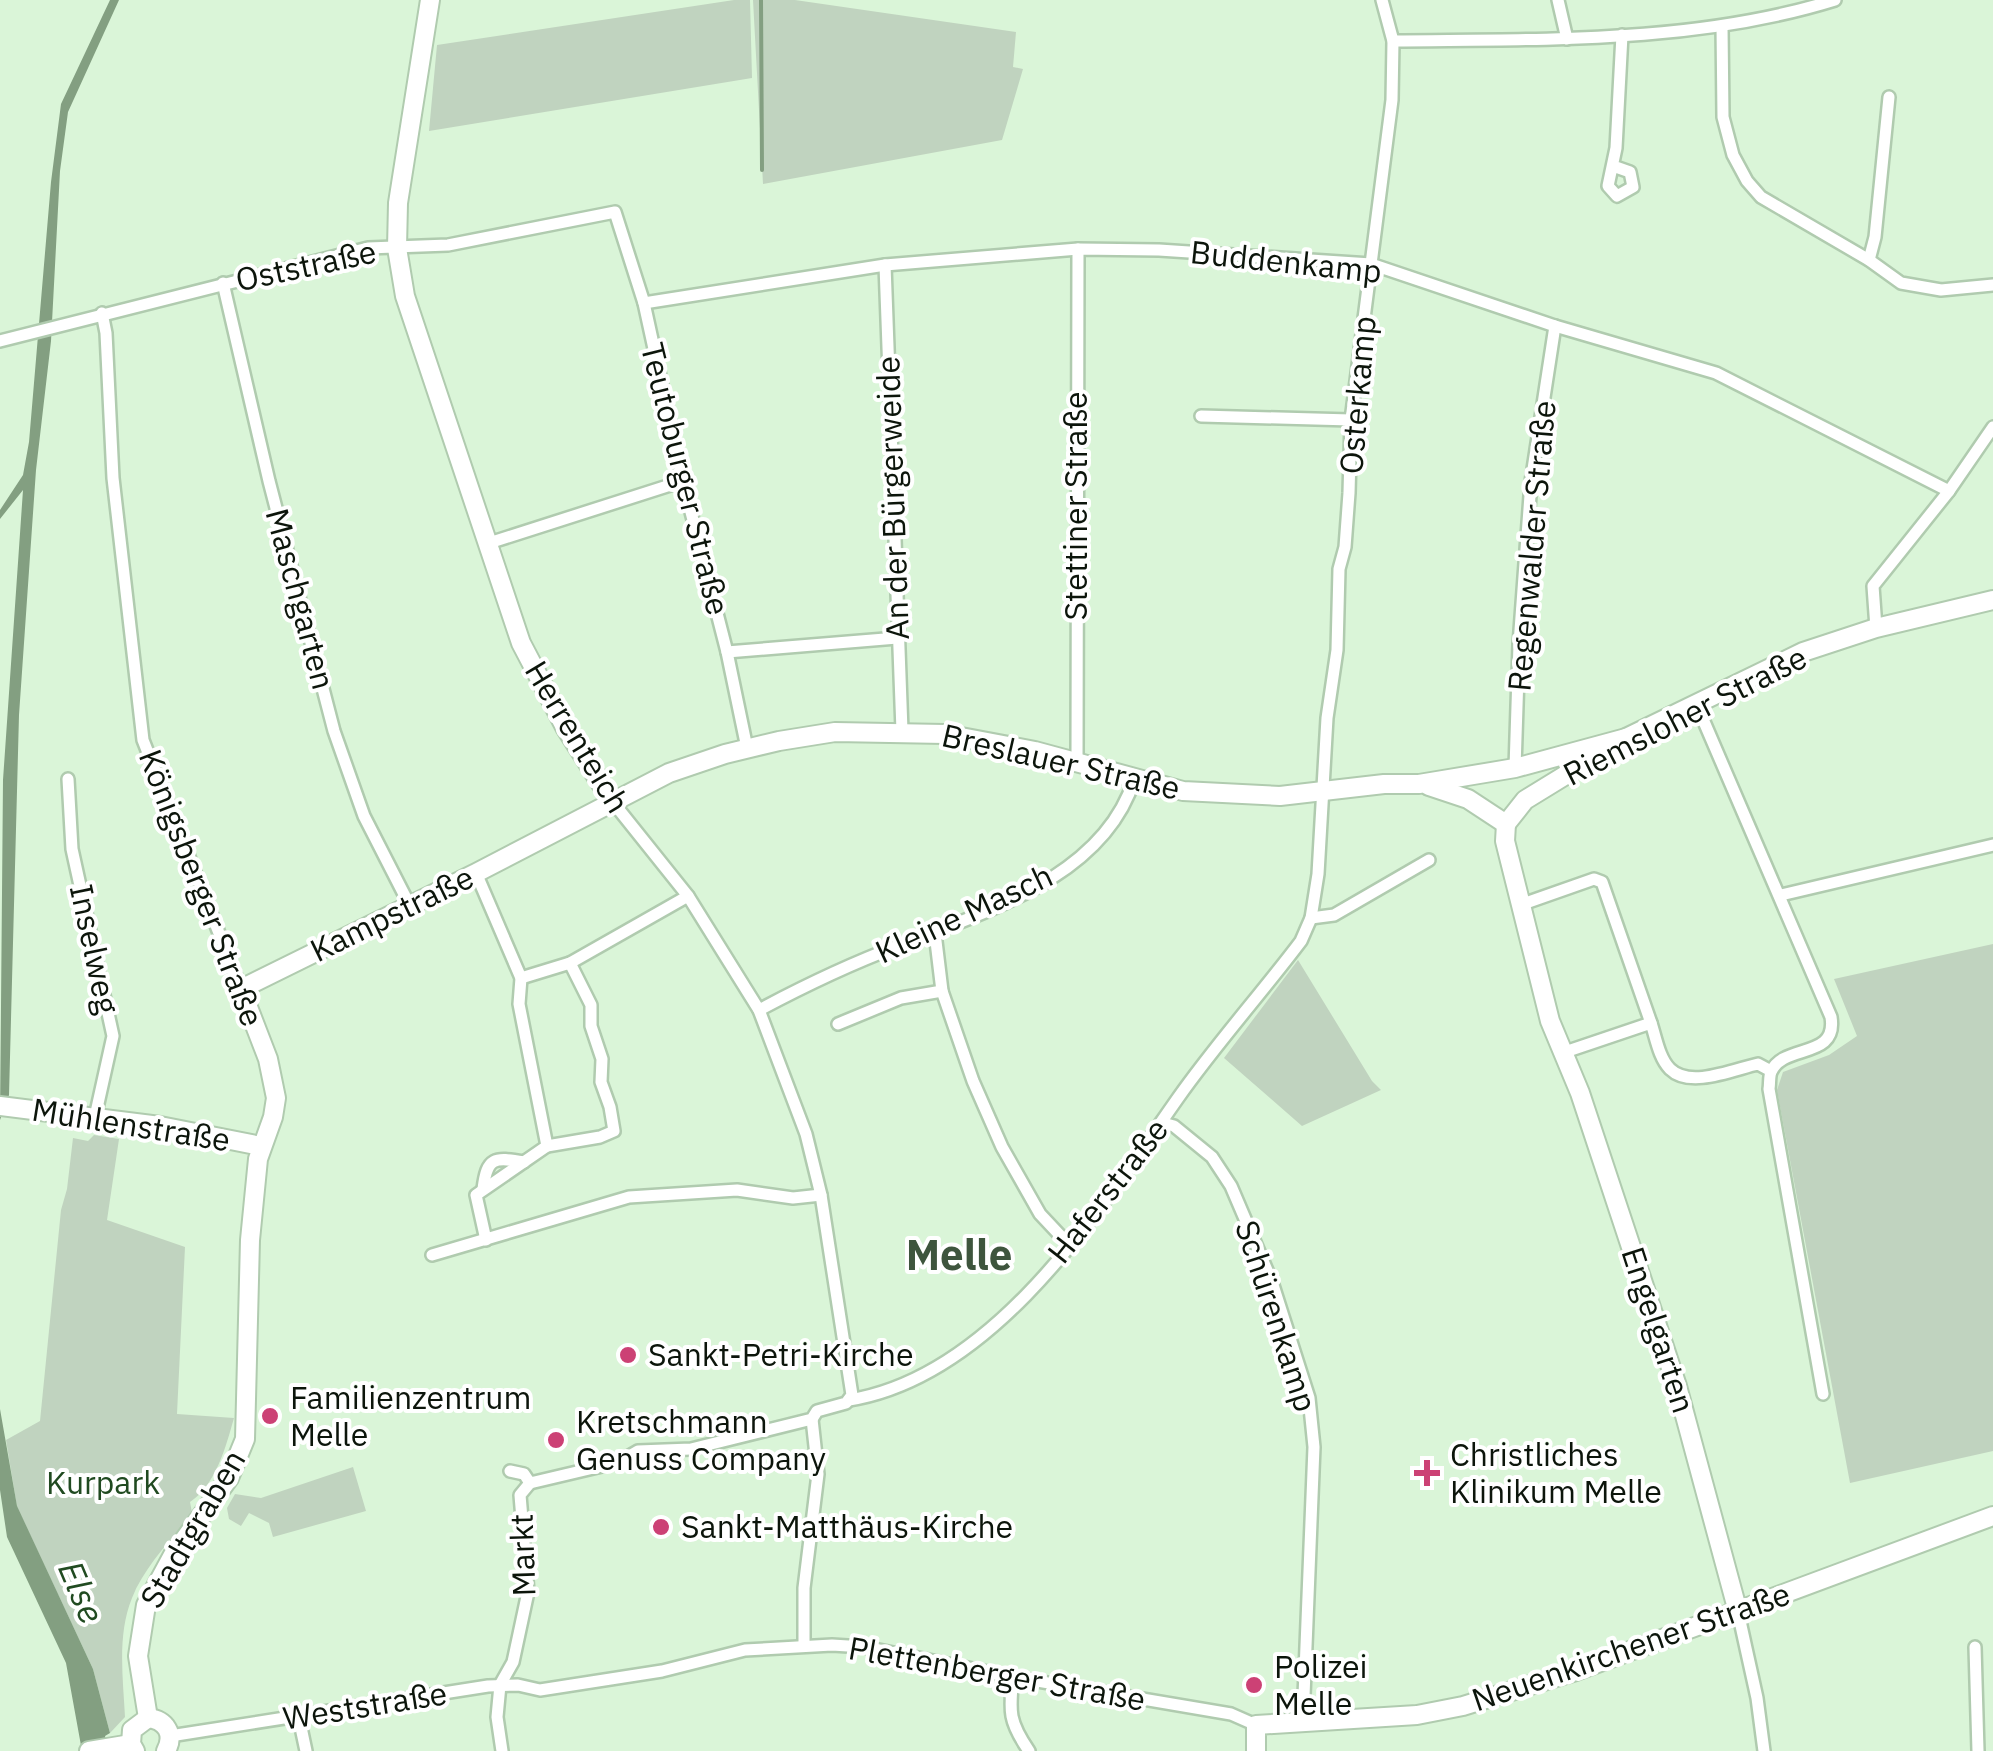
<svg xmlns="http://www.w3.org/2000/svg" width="1993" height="1751" font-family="'IBM Plex Sans',sans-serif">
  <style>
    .green { fill: #c0d3bf }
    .water { fill: #839f81 }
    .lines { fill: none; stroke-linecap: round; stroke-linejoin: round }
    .stream { stroke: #839f81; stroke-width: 4 }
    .street-casing { stroke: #b0cbaf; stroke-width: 16 }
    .secondary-casing { stroke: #b0cbaf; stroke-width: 22 }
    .street { stroke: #fff; stroke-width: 11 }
    .secondary { stroke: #fff; stroke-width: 18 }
    .poi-dot { fill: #cc4175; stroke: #fff; stroke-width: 4 }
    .labels { text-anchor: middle; stroke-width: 8; stroke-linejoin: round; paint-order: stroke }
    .street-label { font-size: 32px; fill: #0c150b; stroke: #fff }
    .poi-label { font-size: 32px; fill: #0c150b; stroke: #fff; text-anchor: start }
    .park-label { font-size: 32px; fill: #204a20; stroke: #fff }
    .water-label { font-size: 35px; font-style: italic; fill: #214b21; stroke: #fff }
    .district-label { font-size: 42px; font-weight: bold; fill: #3e553d; stroke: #fff }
  </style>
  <rect width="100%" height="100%" fill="#daf5d8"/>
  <!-- green -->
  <g class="green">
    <polygon points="734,0 750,0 752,78 429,131 437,45"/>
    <polygon points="753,0 795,0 1016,32 1013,67 1023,69 1002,140 763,184"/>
    <polygon points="1993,944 1993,1451 1850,1483 1777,1090 1783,1072 1829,1055 1857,1036 1834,979"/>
    <polygon points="1298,960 1372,1081 1381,1090 1302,1126 1224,1058"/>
    <path d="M94,1135L119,1139L107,1220L185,1247L177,1414L234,1418C226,1446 216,1485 190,1502L192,1513C172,1539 144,1567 132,1598C117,1635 123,1678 125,1717L110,1733L93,1669L17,1507L6,1440L40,1421L61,1210L67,1189L73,1138L88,1141Z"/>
    <polygon points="353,1467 366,1511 273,1537 269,1523 249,1513 241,1526 229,1519 227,1508 235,1494 261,1498"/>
  </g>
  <!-- water -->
  <g class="water">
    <polygon points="110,0 119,0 68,112 60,171 51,341 36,470 19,715 9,1095 0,1120 3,780 23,490 0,519 0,510 23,475 29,442 51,182 61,104"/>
    <polygon points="0,1409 17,1506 93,1669 110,1733 105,1736 108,1751 82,1751 66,1663 7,1537 0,1490"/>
  </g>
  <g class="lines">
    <!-- stream -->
    <polyline class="stream" points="761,0 762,170"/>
    <defs>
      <g id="street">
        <polyline points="1558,0 1567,39"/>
        <polyline points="1722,26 1723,117 1733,155 1747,181 1761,197 1869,260 1901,283 1941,290 1993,285"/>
        <path d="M1393,41C1540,39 1693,44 1835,0"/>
        <polyline points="1613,166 1630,172 1633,187 1617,196 1608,186 1616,148 1622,35"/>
        <polyline points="1869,260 1875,237 1889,97"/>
        <polyline points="885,265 902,731"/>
        <polyline points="223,283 269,481 334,731 364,816 409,904"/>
        <polyline points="644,303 885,265 1078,249 1159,250 1371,264 1555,326 1716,373 1949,491"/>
        <polyline points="102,313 106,333 113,478 143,740 241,989"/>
        <polyline points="0,341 368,248 448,245 615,212 644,303 683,481 727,652 747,748"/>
        <polyline points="1201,416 1351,420"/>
        <polyline points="489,543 683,481"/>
        <polyline points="1876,628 1873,586 1949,491 1993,427"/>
        <polyline points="727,652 897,638"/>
        <path d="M1696,703L1831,1017C1838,1060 1783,1043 1771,1072C1769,1077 1770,1083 1769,1089L1823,1394"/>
        <polyline points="1077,763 1078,249"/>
        <polyline points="1515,768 1519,644 1531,482 1555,326"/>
        <polyline points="68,779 72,849 113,1036 95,1117"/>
        <polyline points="476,873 521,978 519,1004 547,1146 476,1195 486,1240"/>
        <polyline points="1781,895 1993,845"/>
        <polyline points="1520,905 1594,879 1602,882 1651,1023"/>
        <polyline points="1311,918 1334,915 1429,860"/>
        <polyline points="935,933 942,991 973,1081 1002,1147 1040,1214 1071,1247"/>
        <polyline points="521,978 570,963 688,896"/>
        <path d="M759,1010C804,986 850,964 898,946C984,912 1103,878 1134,780"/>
        <polyline points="838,1024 901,998 942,991"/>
        <path d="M1562,1053L1651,1023C1656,1038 1659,1058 1670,1069C1690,1089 1735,1069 1758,1064L1771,1071"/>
        <polyline points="1163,1123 1174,1126 1212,1157 1231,1186 1272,1282 1309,1398 1314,1447 1303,1721"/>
        <polyline points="547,1146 600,1137 614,1131 610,1107 601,1082 602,1059 591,1026 591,1005 570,963"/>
        <path d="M483,1189C487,1157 494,1157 524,1162"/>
        <polyline points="432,1255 629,1197 737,1190 793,1198 821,1195"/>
        <path d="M849,1400C994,1377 1100,1209 1178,1098C1216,1044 1261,994 1301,941L1311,918L1318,874L1327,718L1337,650L1339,569L1345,547L1349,493L1351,420L1392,100L1393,41L1382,0"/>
        <polyline points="510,1471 524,1474 530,1483 619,1462 638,1451 691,1449 812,1419 817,1411 846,1403 852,1395 821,1195 806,1134 759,1010 688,896 612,801"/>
        <polyline points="1738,1612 1757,1698 1764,1751"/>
        <polyline points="804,1646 804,1588 818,1474 812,1419"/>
        <polyline points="1975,1647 1978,1751"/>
        <path d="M1013,1677C1009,1712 1009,1722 1029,1751"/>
        <polyline points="299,1718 306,1751"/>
        <polyline points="170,1736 488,1686 518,1685 540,1690 662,1671 745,1650 832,1645 864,1647 1013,1677 1231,1714 1256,1725"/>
        <polyline points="502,1751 497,1717 500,1685 513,1662 528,1592 520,1495 530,1483"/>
      </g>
      <g id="secondary">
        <polyline points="430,0 398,203 397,248 405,296 521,643 565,727 612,801"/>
        <polyline points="1429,786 1468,799 1506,824"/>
        <polyline points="1506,824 1505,841 1550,1021 1580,1093 1677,1386 1738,1612"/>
        <polyline points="1506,824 1525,800 1626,738 1803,652 1876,628 1993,600"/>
        <polyline points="0,1106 160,1126 261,1146"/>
        <polyline points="148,1718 138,1656 146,1605 173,1555 229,1478 245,1439 250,1240 258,1159 273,1117 276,1098 268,1059 241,989 476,873 669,773 725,754 779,741 835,732 945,734 1035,751 1183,791 1280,796 1384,784 1419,784 1515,768 1626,738"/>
        <polyline points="89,1751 131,1744"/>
        <path d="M135,1751L131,1744L132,1730L148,1718C166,1720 175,1734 166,1751"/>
        <polyline points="1256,1751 1256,1725 1417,1715 1463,1706 1576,1671 1993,1516"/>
      </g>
    </defs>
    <!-- street casing -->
    <use href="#street" class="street-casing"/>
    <!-- secondary casing -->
    <use href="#secondary" class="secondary-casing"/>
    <!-- street -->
    <use href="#street" class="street"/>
    <!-- secondary -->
    <use href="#secondary" class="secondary"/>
  </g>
  <!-- markers -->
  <g class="poi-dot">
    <circle cx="628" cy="1355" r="10"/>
    <circle cx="270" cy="1416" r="10"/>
    <circle cx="556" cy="1440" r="10"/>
    <path d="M1422 1458h10v10h10v10h-10v10h-10v-10h-10v-10h10z"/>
    <circle cx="661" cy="1527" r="10"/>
    <circle cx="1254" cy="1685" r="10"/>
  </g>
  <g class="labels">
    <!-- street labels -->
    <g class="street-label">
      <text transform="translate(1286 262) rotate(6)" y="11">Buddenkamp</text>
      <text transform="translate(306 266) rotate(-12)" y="11">Oststraße</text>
      <text transform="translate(1358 395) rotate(-85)" y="11">Osterkamp</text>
      <text transform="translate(685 479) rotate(76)" y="11">Teutoburger Straße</text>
      <text transform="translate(893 498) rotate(-92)" y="11">An der Bürgerweide</text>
      <text transform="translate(1076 506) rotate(-90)" y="11">Stettiner Straße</text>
      <text transform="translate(1532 546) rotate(-85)" y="11">Regenwalder Straße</text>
      <text transform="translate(300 599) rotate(75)" y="11">Maschgarten</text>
      <text transform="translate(1685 716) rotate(-27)" y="11">Riemsloher Straße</text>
      <text transform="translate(577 737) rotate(59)" y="11">Herrenteich</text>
      <text transform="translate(1061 762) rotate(13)" y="11">Breslauer Straße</text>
      <text transform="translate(201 888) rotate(69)" y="11">Königsberger Straße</text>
      <text transform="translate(392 914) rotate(-26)" y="11">Kampstraße</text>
      <text transform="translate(964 914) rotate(-25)" y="11">Kleine Masch</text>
      <text transform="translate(94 949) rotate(78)" y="11">Inselweg</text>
      <text transform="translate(131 1125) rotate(9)" y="11">Mühlenstraße</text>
      <text transform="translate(1108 1191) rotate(-52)" y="11">Haferstraße</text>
      <text transform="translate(1276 1316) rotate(72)" y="11">Schürenkamp</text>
      <text transform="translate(1658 1330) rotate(72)" y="11">Engelgarten</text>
      <text transform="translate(193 1529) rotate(-60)" y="11">Stadtgraben</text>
      <text transform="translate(523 1555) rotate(-92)" y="11">Markt</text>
      <text transform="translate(1631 1647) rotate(-19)" y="11">Neuenkirchener Straße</text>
      <text transform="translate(997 1674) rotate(10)" y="11">Plettenberger Straße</text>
      <text transform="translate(365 1706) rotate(-9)" y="11">Weststraße</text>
    </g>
    <!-- poi labels -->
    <g class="poi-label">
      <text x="648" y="1366">Sankt-Petri-Kirche</text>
      <text x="290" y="1409">Familienzentrum<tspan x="290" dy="37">Melle</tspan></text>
      <text x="576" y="1433">Kretschmann<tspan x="576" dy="37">Genuss Company</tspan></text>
      <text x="1450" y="1466">Christliches<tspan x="1450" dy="37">Klinikum Melle</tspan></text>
      <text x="681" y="1538">Sankt-Matthäus-Kirche</text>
      <text x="1274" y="1678">Polizei<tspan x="1274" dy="37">Melle</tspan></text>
    </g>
    <!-- park labels -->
    <g class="park-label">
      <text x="103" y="1494">Kurpark</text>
    </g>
    <!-- water labels -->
    <g class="water-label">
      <text transform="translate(81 1592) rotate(67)" y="12">Else</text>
    </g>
    <!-- district labels -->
    <g class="district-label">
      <text x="959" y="1270">Melle</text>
    </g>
  </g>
</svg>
